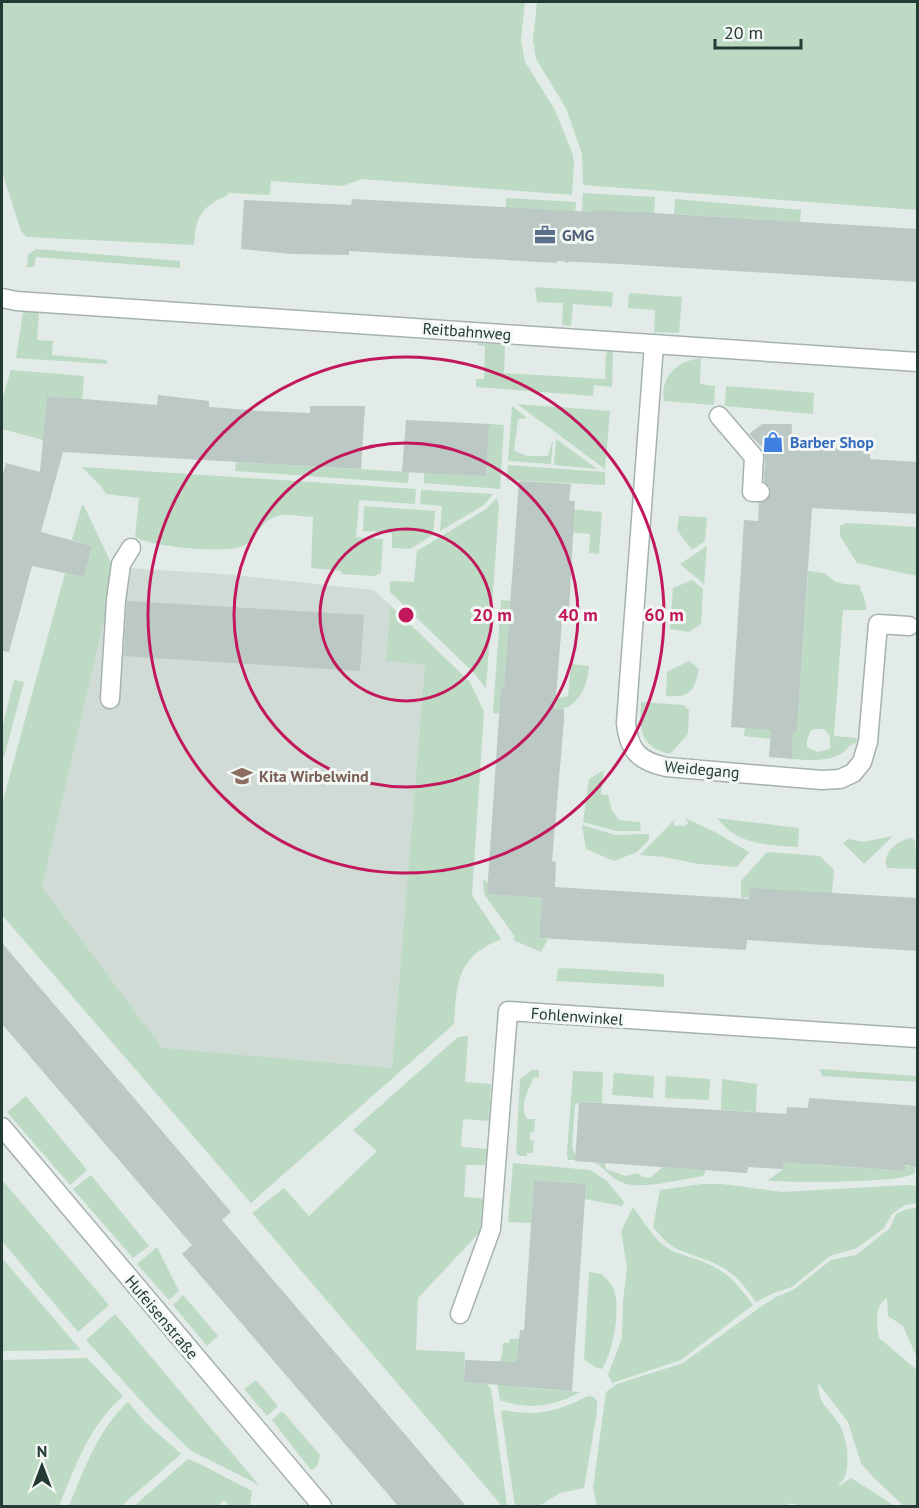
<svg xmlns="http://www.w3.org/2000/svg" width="919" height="1508" font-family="'PT Sans',sans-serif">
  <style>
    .built { fill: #d1dbd6 }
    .green { fill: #bddac5; fill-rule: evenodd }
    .building { fill: #bbc8c3 }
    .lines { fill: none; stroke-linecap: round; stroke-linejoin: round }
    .minor-casing { stroke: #a5b2ae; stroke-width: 21 }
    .minor { stroke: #fff; stroke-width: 18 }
    .ring { fill: none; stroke: #c2185b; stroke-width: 3 }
    .labels { text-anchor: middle; stroke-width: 6; stroke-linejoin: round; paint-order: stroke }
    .service-label { font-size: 16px; font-weight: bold; fill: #4e5e75; stroke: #f3f8f5; text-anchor: start }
    .street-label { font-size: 16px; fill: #243a34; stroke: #f3f8f5 }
    .shop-label { font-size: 16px; font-weight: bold; fill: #366cbe; stroke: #f3f8f5; text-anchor: start }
    .education-label { font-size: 16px; font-weight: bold; fill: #785e54; stroke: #f3f8f5; text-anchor: start }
    .centre { fill: #c2185b; stroke: #f3f8f5; stroke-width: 3 }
    .ring-label { font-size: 18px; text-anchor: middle; font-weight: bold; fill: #c2185b; stroke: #f3f8f5; stroke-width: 6; stroke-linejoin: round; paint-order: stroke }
  </style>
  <rect width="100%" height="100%" fill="#e2ebe7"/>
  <!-- built -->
  <polygon class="built" points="126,568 223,574 373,590 390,605 386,661 425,665 392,1068 162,1049 42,887 109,599"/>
  <!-- green -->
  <g class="green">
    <path d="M2,2H525L521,40L525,62L555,110L573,155L574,165L572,195L362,179L342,186L271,181L270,195L228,193V195C202,206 195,217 194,245L27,237L21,231L2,172Z"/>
    <polygon points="537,2 917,2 917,210 583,185 582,154 566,108 536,59 533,40"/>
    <polygon points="583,193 655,197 654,214 589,262 579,262"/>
    <polygon points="506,198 576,202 572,259 568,259 568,263 565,263 568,211 506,208"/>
    <polygon points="675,199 801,210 800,222 674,214"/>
    <polygon points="36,249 180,261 180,268 36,257 34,267 27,267 28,255"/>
    <polygon points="535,287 613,292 612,307 573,304 571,326 562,325 563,303 537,302"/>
    <polygon points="629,293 682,297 679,333 654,332 655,310 628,308"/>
    <polygon points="27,311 34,311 39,314 37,340 53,341 52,355 107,360 107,364 16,358 23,312"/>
    <polygon points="478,343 505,345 504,373 605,379 606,354 609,350 613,351 612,387 594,385 593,396 476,387 476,379 484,379 485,346 477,345"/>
    <path d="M701,358L700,384L715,386L714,405L664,401C660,375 678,361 701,358Z"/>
    <polygon points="11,370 84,376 82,401 74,400 73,398 47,396 43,440 2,429 2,400"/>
    <polygon points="726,386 814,393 813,414 725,406"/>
    <polygon points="517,404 610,411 605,469"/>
    <polygon points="512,406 527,418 518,419 514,451 527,456 548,456 553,439 551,464 508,461"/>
    <polygon points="489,424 504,425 500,489 424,483 424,472 486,476"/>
    <polygon points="556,439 597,469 554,465"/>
    <polygon points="236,462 409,472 408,483 235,471"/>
    <polygon points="508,465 605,472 605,485 507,480"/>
    <path d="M82,467L416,489L415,504L359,500L356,537L383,539L381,573L375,576L341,574V571L311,568L313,517C291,516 277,509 261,527C257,532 251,541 245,545C227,555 154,547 135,537L139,498L106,494L101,486Z"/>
    <polygon points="421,490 493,494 484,505 440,531 442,506 420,504"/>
    <polygon points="497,498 499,507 486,689 476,675 390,592 390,581 414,582 417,551 486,509"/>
    <path d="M82,505L84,506L113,567L109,599L42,887L162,1048L392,1068L425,665L386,661L390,605L470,682L484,712L472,895L501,939C457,957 457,981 454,1024L251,1203L2,915V804L65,573L84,577L92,546L72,540Z"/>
    <polygon points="364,506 435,511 433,535 410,549 392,548 392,533 363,531"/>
    <polygon points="569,509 602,512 599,554 589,553 590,534 568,532"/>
    <polygon points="679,516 707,517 705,541 692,550 677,530"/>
    <polygon points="847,523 917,527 917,576 857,563 840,536 840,526"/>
    <polygon points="707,546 704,584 680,564"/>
    <path d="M808,571L824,573L836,582L844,584L859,585L864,597L867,610H843L834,736L857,738L856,743C848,745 847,750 841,754C826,762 808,760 792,759L793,737L771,736L770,739L744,736L745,728L797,731ZM817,729H824L830,736V749L817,752L807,747V740L811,730Z"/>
    <polygon points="692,580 703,589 701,624 689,632 670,629 673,588"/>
    <polygon points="501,600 510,601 504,688 501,688 499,714 493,713"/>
    <path d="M689,661L699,669C694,692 689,698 666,696L667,672Z"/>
    <path d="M571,664L589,666C588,685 578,710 556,709V699L568,696Z"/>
    <polygon points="14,680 24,682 4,757 2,756 2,729"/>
    <path d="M641,702L684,705L689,710L688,734L670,754C639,746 640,730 641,702Z"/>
    <polygon points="604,770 601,794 608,795 612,810 619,820 640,822 641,831 616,831 583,822 589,779"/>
    <polygon points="677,817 674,821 674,826 685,826 688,823 685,818 715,832 749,852 737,867 699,864 664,857 640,855"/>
    <path d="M717,818L799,828L798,847C767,845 737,845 717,818Z"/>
    <polygon points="582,825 616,835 649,834 649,840 637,852 614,861 586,849"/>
    <polygon points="893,836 864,864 843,843 848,839 863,842"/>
    <path d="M912,838L915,841L917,869L887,868C881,854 898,839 912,838Z"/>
    <polygon points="767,852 820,856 834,870 832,893 741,898 741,881"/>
    <polygon points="483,879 488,883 487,894 542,898 539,938 548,939 541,952 513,940 515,937 484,894"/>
    <polygon points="565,968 662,974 664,975 664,987 556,981 558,969"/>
    <polygon points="468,1036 465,1082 491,1084 489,1121 463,1119 461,1147 487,1149 485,1165 466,1165 464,1197 483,1198 480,1232 418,1298 416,1350 465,1352 464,1382 487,1384 491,1389 507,1506 502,1506 252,1213 284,1188 309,1216 377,1151 353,1130 458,1037"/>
    <polygon points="820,1069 917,1076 917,1082 822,1076"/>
    <path d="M532,1070H539V1077L533,1078C528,1092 519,1104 527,1119H535L534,1132L530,1133V1140L534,1141L533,1153H527V1156H520L516,1153L520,1079Z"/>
    <path d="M573,1071L603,1072L602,1103L579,1102L575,1105L572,1147L575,1155L612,1157L605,1165L606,1169L625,1176L638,1173L643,1177L650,1178L663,1167L695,1169L705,1164V1172L703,1176C681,1179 643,1190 623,1183C610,1178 603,1166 592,1161C585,1159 575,1160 568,1160L567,1153Z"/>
    <polygon points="614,1073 654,1076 653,1098 612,1095"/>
    <polygon points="666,1076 710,1079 709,1100 665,1098"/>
    <polygon points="722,1079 757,1084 756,1112 721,1110"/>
    <polygon points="26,1096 87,1170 70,1185 7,1112"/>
    <path d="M784,1157L820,1165L905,1171V1166H915V1173C900,1184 791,1182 767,1181L783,1169Z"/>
    <polygon points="513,1163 590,1170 607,1181 624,1202 622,1206 585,1199 586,1184 534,1180 531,1223 508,1222"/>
    <polygon points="91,1175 149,1246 133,1258 73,1189"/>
    <polygon points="2,1180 109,1305 78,1332 2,1241"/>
    <path d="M702,1184H722L782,1192L909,1185L917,1186V1203L905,1205L892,1214L884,1228L857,1248L830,1256L792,1287L774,1293L756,1302C747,1290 741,1280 728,1271C713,1260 694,1257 677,1249C667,1244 660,1235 653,1227L660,1190Z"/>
    <path d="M633,1207C641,1218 654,1239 666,1247C676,1254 689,1256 701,1261C728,1271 736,1283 753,1305L681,1360L612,1383L608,1375L622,1338L623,1301L627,1268L621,1231Z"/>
    <path d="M917,1208V1358L903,1326L888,1316L887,1298C873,1307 877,1323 879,1338L917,1370V1506H904L873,1477L861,1463L848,1422L818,1383C819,1407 828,1406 839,1424C847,1438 850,1461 845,1476C844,1479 840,1483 837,1487L851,1478L895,1506H798L792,1503L785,1506H597L593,1488L606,1392L617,1384L683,1363L759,1308L776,1297L793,1290L831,1260L856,1255L890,1228L896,1214L907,1209Z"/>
    <polygon points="157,1247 179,1291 169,1300 137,1264"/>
    <polygon points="2,1258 80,1349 80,1350 2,1351"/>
    <path d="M589,1272L602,1274C606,1279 612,1284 614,1290C621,1311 613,1351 602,1369L595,1367L584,1359Z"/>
    <polygon points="183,1295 218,1336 207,1346 173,1305"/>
    <polygon points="115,1314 259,1485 190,1450 153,1414 86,1340"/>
    <path d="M523,1338L520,1387L581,1392C554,1406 530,1411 500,1400C494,1374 502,1367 503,1343H509L510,1339Z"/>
    <path d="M87,1358L123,1396C90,1424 75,1467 59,1506H2V1360Z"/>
    <polygon points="256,1380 278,1406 267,1416 244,1389"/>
    <path d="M588,1396L594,1397L597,1401V1412L584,1488L560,1493L539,1506H515L501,1412L504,1410C536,1417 559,1411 588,1396Z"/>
    <path d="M128,1402L145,1422L181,1454L121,1506H69C84,1470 98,1429 128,1402Z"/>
    <polygon points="282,1411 320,1455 317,1466 311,1470 272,1420"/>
    <polygon points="188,1459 200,1464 252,1491 250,1505 248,1506 230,1506 224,1500 217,1506 134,1506"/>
  </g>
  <!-- building -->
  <g class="building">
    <polygon points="352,199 592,212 592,210 654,213 918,229 918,282 620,264 557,261 557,263 349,251 349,255 292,254 241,249 244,200 351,205"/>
    <polygon points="158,395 209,401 209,407 262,411 310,413 310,406 365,406 361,469 63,452 41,532 92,546 84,577 32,566 9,652 2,651 2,478 6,463 40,472 47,396 157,405"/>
    <polygon points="406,420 489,424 486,476 402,472"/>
    <polygon points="762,424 792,424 791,445 820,445 819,448 871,448 870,459 918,462 918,514 812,508 797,731 793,731 792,759 769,757 771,730 731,727 744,520 758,521 759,503 766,501 771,493 769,486 764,482 765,458 762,447 749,434"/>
    <polygon points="519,481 571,484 569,501 575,501 569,609 563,609 555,709 564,709 564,720 552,861 556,862 555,887 749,899 750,888 918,898 918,951 747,940 746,950 539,938 542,898 487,894 501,687 504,688"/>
    <polygon points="127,601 364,615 360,671 124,656"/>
    <polygon points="2,943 231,1212 222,1220 466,1506 398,1506 182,1254 192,1245 2,1024"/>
    <polygon points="809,1098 918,1106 918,1167 905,1165 905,1171 784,1162 783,1169 748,1167 747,1173 575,1161 579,1102 786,1114 787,1107 808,1108"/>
    <polygon points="534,1180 586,1184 572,1391 464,1382 465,1360 517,1362 520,1330 524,1330"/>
  </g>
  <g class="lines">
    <defs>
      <g id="minor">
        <polyline points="2,298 16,301 918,362"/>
        <path d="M654,344L626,723C629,751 639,761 666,767L822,780L840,779L853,773L862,762L868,742L878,624L909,626"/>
        <polyline points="719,416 754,457 752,492 760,492"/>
        <polyline points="110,699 116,600 121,564 131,548"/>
        <polyline points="2,1127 322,1506"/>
        <polyline points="460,1314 491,1229 508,1011 918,1038"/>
      </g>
    </defs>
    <!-- minor casing -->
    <use href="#minor" class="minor-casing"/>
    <!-- minor -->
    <use href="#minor" class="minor"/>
  </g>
  <!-- distance rings -->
  <g class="ring">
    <circle cx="406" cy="615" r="86"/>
    <circle cx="406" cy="615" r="172"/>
    <circle cx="406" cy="615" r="258"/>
  </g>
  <!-- icons -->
  <defs>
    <symbol id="office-bare" viewBox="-9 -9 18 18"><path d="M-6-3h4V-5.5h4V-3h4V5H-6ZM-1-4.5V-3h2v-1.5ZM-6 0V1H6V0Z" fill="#5c6f8a" stroke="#f3f8f5" stroke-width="2.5" paint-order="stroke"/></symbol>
    <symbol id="shop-bare" viewBox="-9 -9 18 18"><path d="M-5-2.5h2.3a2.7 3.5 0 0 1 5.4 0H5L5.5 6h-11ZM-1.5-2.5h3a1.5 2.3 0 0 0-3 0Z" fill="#3f7fe0" stroke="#f3f8f5" stroke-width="2.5" paint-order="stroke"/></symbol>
    <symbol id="school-bare" viewBox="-9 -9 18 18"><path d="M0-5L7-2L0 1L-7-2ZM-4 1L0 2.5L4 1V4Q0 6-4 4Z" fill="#8d6e63" stroke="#f3f8f5" stroke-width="2.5" paint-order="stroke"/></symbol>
  </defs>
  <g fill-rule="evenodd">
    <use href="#office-bare" x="530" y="220" width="30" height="30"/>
    <use href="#shop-bare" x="758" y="427" width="30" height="30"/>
    <use href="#school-bare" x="227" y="761" width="30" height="30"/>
  </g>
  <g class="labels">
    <!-- service labels -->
    <g class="service-label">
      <text x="562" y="241">GMG</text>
    </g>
    <!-- street labels -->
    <g class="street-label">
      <text transform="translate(467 331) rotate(4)" y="6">Reitbahnweg</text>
      <text transform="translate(702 769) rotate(5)" y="6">Weidegang</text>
      <text transform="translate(577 1016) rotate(4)" y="6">Fohlenwinkel</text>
      <text transform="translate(162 1317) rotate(50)" y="6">Hufeisenstraße</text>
    </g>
    <!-- shop labels -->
    <g class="shop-label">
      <text x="790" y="448">Barber Shop</text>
    </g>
    <!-- education labels -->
    <g class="education-label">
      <text x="259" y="782">Kita Wirbelwind</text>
    </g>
  </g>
  <circle cx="406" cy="615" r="9" class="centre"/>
  <g class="ring-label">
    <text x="492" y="621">20 m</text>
    <text x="578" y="621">40 m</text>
    <text x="664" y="621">60 m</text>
  </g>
  <!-- border -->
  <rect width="919" height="1508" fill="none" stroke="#243a34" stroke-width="6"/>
  <!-- north arrow -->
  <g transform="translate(42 1466)" stroke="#f3f8f5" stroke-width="4.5" paint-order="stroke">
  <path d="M0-4.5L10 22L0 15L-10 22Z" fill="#243a34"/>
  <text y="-9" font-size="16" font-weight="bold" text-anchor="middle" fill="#243a34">N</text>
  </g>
  <!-- scale -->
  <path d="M715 39v9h86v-9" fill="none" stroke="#243a34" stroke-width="3"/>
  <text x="724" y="39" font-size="18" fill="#243a34" stroke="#f3f8f5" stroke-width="4.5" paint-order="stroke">20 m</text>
</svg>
